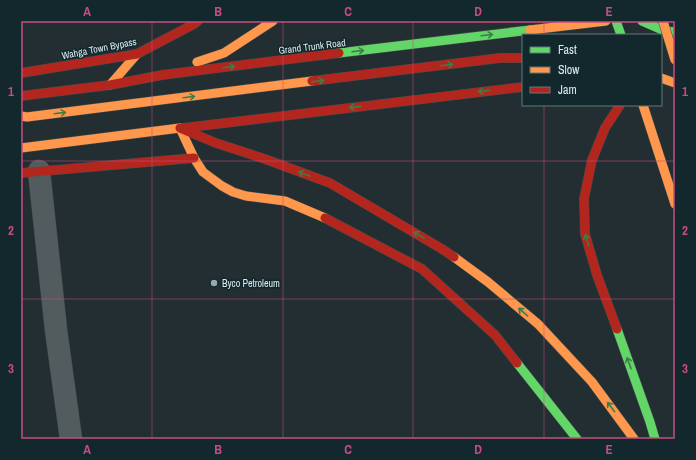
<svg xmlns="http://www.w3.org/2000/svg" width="696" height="460" font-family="'Archivo Narrow',sans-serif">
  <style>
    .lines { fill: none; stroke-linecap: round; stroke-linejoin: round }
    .street-casing { stroke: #424c4f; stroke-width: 23 }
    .fast-casing { stroke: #424c4f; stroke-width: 10 }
    .slow-casing { stroke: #424c4f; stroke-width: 10 }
    .jam-casing { stroke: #424c4f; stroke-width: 10 }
    .street { stroke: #525b5d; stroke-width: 22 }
    .fast { stroke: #63d668; stroke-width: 9 }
    .slow { stroke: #ff974d; stroke-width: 9 }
    .jam { stroke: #b3261e; stroke-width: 9 }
    .fast-bridge-casing { stroke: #424c4f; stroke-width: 10; stroke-linecap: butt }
    .slow-bridge-casing { stroke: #424c4f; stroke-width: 10; stroke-linecap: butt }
    .fast-bridge { stroke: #63d668; stroke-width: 9 }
    .slow-bridge { stroke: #ff974d; stroke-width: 9 }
    .oneway { stroke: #3a7f4a }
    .grid { fill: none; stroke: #c84c80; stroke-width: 1; stroke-opacity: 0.55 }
    .poi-dot { fill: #9ba8ab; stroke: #12282d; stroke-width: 1.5 }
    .labels { text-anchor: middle; stroke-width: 3; stroke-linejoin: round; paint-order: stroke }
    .street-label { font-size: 10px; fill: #dceaed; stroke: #12282d }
    .poi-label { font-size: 10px; fill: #dceaed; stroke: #12282d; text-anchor: start }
    .neatline { fill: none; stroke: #c84c80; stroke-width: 1.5 }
    .grid-label { font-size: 13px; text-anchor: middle; font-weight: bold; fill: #c84c80 }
  </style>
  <rect width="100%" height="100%" fill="#222e31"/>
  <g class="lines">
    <defs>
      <polyline id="street" points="39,171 56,330 71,439"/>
      <g id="fast">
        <polyline points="642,21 665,31 675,32"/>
        <polyline points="339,53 530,30"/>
        <polyline points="617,329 650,422 655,439"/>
        <polyline points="517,363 577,439"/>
      </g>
      <g id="slow">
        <polyline points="530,30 606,21"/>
        <polyline points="197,62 224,53 273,21"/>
        <polyline points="661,78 675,83"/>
        <polyline points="110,85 137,54"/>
        <polyline points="643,105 675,204"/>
        <polyline points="21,116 27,117 312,81"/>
        <polyline points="180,128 194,158 203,172 222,186 233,192 246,196 285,201 325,218"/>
        <polyline points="21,148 180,128"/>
        <polyline points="454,257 488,282 538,324 592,382 634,439"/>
      </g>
      <g id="jam">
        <polyline points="21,73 137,54 194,24 198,21"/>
        <polyline points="162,75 339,53"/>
        <polyline points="312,81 500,58 523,58"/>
        <polyline points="21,96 110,85 162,75"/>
        <polyline points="180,128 216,143 265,159 330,183 442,249 454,257"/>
        <polyline points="183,128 523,87"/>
        <polyline points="21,173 194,158"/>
        <polyline points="325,218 422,269 495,335 517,363"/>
        <polyline points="617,329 597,275 585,234 584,199 592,160 605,128 620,105"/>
      </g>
    </defs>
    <!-- street casing -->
    <use href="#street" class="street-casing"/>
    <!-- fast casing -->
    <use href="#fast" class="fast-casing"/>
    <!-- slow casing -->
    <use href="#slow" class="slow-casing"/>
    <!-- jam casing -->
    <use href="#jam" class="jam-casing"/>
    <!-- street -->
    <use href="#street" class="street"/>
    <!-- fast -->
    <use href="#fast" class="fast"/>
    <!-- slow -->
    <use href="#slow" class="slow"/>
    <!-- jam -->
    <use href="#jam" class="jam"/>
    <defs>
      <polyline id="fast-bridge" points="616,21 621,35"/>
      <polyline id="slow-bridge" points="663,21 675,60"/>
    </defs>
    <!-- fast-bridge casing -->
    <use href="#fast-bridge" class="fast-bridge-casing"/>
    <!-- slow-bridge casing -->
    <use href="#slow-bridge" class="slow-bridge-casing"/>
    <!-- fast-bridge -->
    <use href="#fast-bridge" class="fast-bridge"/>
    <!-- slow-bridge -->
    <use href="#slow-bridge" class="slow-bridge"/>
  </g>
  <!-- one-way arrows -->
  <defs><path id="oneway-shaft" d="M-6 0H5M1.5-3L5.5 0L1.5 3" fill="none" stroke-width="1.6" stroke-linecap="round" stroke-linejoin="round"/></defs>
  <g class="oneway">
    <use href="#oneway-shaft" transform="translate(487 35) rotate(-7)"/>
    <use href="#oneway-shaft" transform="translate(358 51) rotate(-7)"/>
    <use href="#oneway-shaft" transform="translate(447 65) rotate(-7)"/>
    <use href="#oneway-shaft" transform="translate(229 67) rotate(-7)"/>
    <use href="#oneway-shaft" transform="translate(318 81) rotate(-7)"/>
    <use href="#oneway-shaft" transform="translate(484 91) rotate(173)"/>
    <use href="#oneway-shaft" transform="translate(189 97) rotate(-7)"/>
    <use href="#oneway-shaft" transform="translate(355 107) rotate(173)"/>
    <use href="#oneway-shaft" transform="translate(60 113) rotate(-7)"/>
    <use href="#oneway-shaft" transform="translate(304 174) rotate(-160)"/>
    <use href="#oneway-shaft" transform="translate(419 235) rotate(-149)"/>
    <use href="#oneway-shaft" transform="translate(587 240) rotate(-106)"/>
    <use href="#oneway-shaft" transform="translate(523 312) rotate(-139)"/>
    <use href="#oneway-shaft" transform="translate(629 363) rotate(-110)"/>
    <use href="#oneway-shaft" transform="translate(611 407) rotate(-127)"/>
  </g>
  <!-- grid -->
  <path class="grid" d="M152,21V439M283,21V439M413,21V439M544,21V35M544,105V439M21,161H675M21,299H675"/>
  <!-- markers -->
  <circle class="poi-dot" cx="214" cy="283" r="4"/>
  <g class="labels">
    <!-- street labels -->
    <g class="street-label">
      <text transform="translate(312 46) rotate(-7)" y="4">Grand Trunk Road</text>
      <text transform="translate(99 48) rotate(-11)" y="4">Wahga Town Bypass</text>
    </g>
    <!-- poi labels -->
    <g class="poi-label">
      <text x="222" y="287">Byco Petroleum</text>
    </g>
  </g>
  <!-- border -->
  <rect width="696" height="460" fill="none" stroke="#12282d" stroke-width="44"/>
  <!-- legend -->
  <rect x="522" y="34" width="140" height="72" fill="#12282d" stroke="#63767a"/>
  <rect x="530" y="47" width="20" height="6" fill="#63d668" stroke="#63767a"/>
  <text x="558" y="54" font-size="12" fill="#dceaed">Fast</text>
  <rect x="530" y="67" width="20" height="6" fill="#ff974d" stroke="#63767a"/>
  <text x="558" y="74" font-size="12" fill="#dceaed">Slow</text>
  <rect x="530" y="87" width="20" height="6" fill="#b3261e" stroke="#63767a"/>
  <text x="558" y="94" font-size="12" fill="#dceaed">Jam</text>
  <rect x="22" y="22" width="652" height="416" class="neatline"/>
  <g class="grid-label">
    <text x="87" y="16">A</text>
    <text x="218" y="16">B</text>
    <text x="348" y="16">C</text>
    <text x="478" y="16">D</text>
    <text x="609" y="16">E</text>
    <text x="11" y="96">1</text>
    <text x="685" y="96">1</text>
    <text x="11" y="235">2</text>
    <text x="685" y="235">2</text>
    <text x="11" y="373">3</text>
    <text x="685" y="373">3</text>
    <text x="87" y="454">A</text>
    <text x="218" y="454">B</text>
    <text x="348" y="454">C</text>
    <text x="478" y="454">D</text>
    <text x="609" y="454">E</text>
  </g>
</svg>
